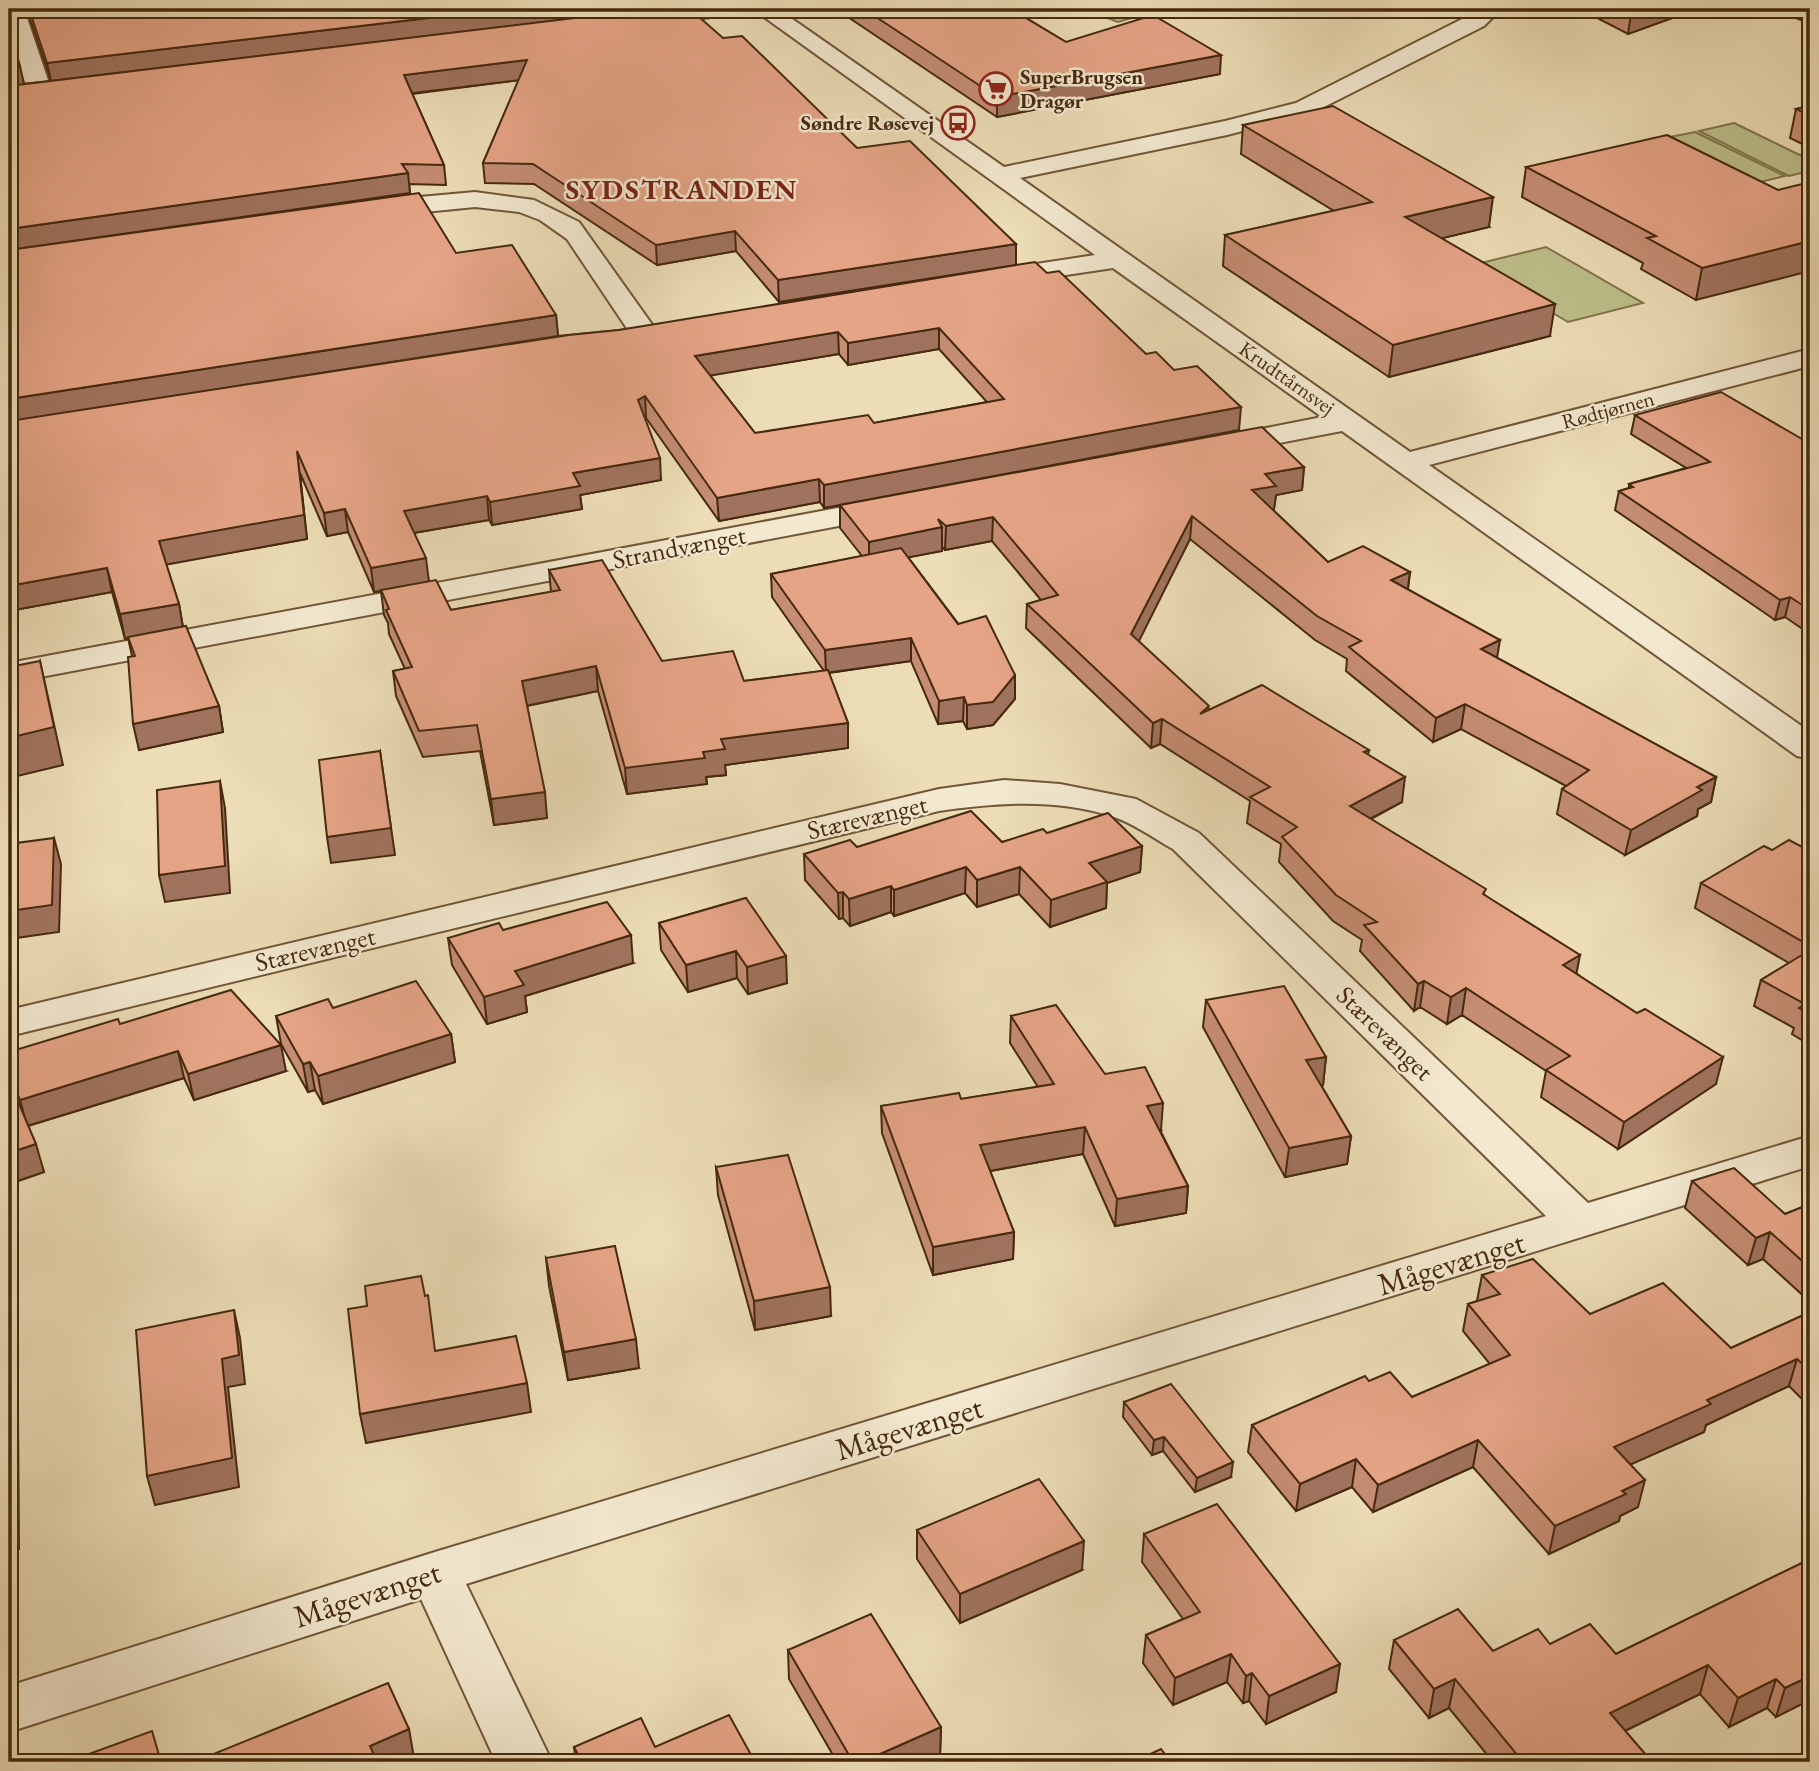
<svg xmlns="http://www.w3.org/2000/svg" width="1819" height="1771" font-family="'EB Garamond',serif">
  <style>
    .green { fill: #bdbf8a; stroke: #82744c; stroke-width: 2 }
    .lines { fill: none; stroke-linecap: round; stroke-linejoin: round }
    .minor-casing { stroke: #705638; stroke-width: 4 }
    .minor { fill: #f3e9d0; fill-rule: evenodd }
    .wall { fill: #c58d73; stroke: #46290e; stroke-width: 2; fill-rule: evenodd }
    .shaded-wall { fill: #a0735e; stroke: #46290e; stroke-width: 2 }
    .building { fill: #e5a486; stroke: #46290e; stroke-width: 2; fill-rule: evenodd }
    .labels { text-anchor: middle; stroke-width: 5; stroke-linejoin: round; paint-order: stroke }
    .far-poi-label { font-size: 21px; font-weight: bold; fill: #46290e; stroke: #f3e9d0; text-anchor: start }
    .far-street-label { font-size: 21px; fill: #46290e; stroke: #f3e9d0 }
    .street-label { font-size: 26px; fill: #46290e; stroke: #f3e9d0 }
    .far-district-label { font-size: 28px; font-weight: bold; letter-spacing: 2px; fill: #7a1f14; stroke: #f3e9d0 }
    .near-street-label { font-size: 32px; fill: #46290e; stroke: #f3e9d0 }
  </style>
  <rect width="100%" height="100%" fill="#ecddb6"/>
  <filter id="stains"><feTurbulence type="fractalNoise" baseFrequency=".00286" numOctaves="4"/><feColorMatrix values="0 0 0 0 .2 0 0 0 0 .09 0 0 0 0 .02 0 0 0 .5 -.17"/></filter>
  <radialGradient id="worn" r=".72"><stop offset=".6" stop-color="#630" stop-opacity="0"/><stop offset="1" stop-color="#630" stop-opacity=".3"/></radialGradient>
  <!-- green -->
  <g class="green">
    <polygon points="1083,9 1163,9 1118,22"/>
    <polygon points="1734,123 1810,160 1810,171 1789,176 1699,131"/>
    <polygon points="1695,132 1785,176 1735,188 1645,142"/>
    <polygon points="1546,247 1643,303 1568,322 1473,265"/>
  </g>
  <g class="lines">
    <defs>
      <g id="minor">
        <polygon points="9,9 24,9 52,92 48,97 32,97 28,92 9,30"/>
        <polygon points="674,9 737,9 726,15 643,26 632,19 643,12"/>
        <polygon points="753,9 778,9 1004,167 1225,121 1296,103 1468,16 1477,9 1501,9 1484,26 1312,113 1227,135 1020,178 1410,452 1810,349 1810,366 1429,465 1810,732 1810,759 1797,756 1342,431 1222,454 1211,451 1207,445 1211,439 1322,417 1113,268 993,286 984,284 980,278 984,272 1095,255"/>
        <polygon points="475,192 534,200 579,222 658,333 654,339 634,339 567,239 540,220 519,212 475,207 375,217 366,214 362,209 366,204 375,201"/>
        <polygon points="891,498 902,500 907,507 902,514 9,683 9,663"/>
        <path d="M1004,780L1060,784L1136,799L1199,833L1588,1203L1810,1136V1166L466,1584L552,1762H496L421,1599L9,1732V1686L435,1552L1546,1216L1173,849C1153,838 1132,822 1111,816C1054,798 996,803 939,811L9,1036V1010L939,789Z"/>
      </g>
    </defs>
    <!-- minor casing -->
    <use href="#minor" class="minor-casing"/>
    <!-- minor -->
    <use href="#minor" class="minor"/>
  </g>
  <!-- wall -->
  <g class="wall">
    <path d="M28,9L723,38L857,148L1016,265L779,302L736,251L657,265L534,184L485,183L483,163L519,80L412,94L444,165L446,185L409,184L410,193L102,237L456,253L556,315L558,336L619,330L1047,273L1239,430L824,508L820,502L719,521L646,418L645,419L661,480L580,495L582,509L492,525L489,520L414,533L429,581L451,610L551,592L549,570L662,661L744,681L824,671L772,597L771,574L862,556L840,528V505L1304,467L1302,490L1276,495L1274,509H1272L1328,562L1410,572L1408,589L1497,658L1716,777L1711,802L1698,809L1697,816L1625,855L1557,814L1562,789L1566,786L1461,729L1433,742L1346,671L1347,659L1315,640L1190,539L1138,641L1209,709L1369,750L1368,755L1402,802L1371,819L1485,895L1576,973L1716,1084L1618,1149L1541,1097L1546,1071L1462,1015L1447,1024L1420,1007L1414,1011L1360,951L1362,940L1333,921L1279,862L1281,844L1247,823L1250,801L1160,744L1151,748L1026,628L1027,604L1041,600L992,541L945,550L942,547V551L908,557L1015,699L993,725L967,729L963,721L938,724L911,661L829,673L848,723V748L725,765L726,775L706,777L707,784L627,794L598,691L527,706L547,818L494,825L480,751L423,757L396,696L393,671L405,669L389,634L388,623L384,615L381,591L374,592L348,532L327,536L300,473L307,539L166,564L179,604L183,627L219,706L223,732L139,750L132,656L128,638L125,639L112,592L9,611L23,84L51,81L30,19ZM939,349L987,402L874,423L755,433L710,375L839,354L848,365Z"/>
    <polygon points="836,9 1011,9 1066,42 1220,74 997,117"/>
    <polygon points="1580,9 1697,9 1628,34"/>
    <polygon points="1775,9 1810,9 1810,24"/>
    <polygon points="1810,106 1810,148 1790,138 1796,109"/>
    <polygon points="1243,125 1489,227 1442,238 1550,336 1389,377 1223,266 1225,235 1334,211 1241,154"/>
    <polygon points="1526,167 1778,190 1696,300 1641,269 1643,263 1522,197"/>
    <polygon points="1635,415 1802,439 1810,437 1810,634 1785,617 1775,620 1615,510 1619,491 1629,488 1629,484 1686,468 1631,434"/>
    <polygon points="1047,833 1142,846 1140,872 1107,883 1106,908 1050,927 1019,894 977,907 965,893 894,916 891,912 850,926 843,918 839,919 805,880 804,854 857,847 1002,842"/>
    <polygon points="1772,850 1810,851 1810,1045 1792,1034 1794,1028 1754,1006 1761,980 1789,963 1695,908 1701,883"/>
    <polygon points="746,898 787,983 748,994 737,978 688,992 661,950 659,923"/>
    <polygon points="503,930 633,963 525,996 527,1012 487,1024 452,965 448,938"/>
    <polygon points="1206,1000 1326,1057 1323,1085 1321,1085 1351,1136 1347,1164 1285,1177 1203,1027"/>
    <polygon points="333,1008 451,1034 455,1062 323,1104 315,1090 308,1092 281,1044 276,1016"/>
    <polygon points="1011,1016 1105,1074 1161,1130 1160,1130 1188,1186 1186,1213 1115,1226 1083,1154 990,1171 1014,1232 1013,1259 933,1275 882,1133 881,1106 961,1099 1038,1087 1010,1043"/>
    <polygon points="120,1024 286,1071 194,1100 184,1078 28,1126 44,1172 9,1184 9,1052"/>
    <polygon points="716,1167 831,1316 755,1330 718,1195"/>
    <polygon points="1692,1181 1785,1214 1810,1204 1810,1302 1763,1259 1748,1265 1685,1208"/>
    <polygon points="546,1258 639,1368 568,1380 549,1286"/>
    <polygon points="1482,1275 1590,1314 1731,1348 1810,1312 1810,1407 1789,1386 1706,1425 1704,1432 1630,1464 1638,1507 1620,1516 1619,1521 1549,1554 1473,1467 1373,1512 1352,1487 1296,1511 1248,1452 1252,1425 1412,1397 1490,1364 1463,1331 1468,1304 1477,1301"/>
    <polygon points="1124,1402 1231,1477 1195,1492 1163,1451 1152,1455 1123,1417"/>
    <polygon points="917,1530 1082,1570 960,1623 917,1559"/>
    <polygon points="1144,1534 1336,1692 1266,1724 1249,1701 1243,1703 1227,1682 1173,1705 1143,1663 1146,1635 1183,1619 1142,1562"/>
    <polygon points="1810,1559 1810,1700 1776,1717 1767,1708 1729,1727 1700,1694 1625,1731 1652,1762 1493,1762 1449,1708 1429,1718 1389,1669 1394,1640 1493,1651 1550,1644 1616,1654"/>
    <polygon points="788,1650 941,1727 940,1756 927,1762 837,1762 789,1679"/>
    <polygon points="574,1747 655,1747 755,1762 576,1762"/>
  </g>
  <!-- shaded-wall -->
  <g class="shaded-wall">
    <polygon points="505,9 655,9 51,81 47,63"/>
    <polygon points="1647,9 1697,9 1628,34 1631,14"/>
    <polygon points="1221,55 1220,74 997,117 997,97"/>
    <polygon points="527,60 529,79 406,94 404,75"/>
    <polygon points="20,66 24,85 9,87 9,68"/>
    <polygon points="408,173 410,193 9,250 9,229"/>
    <polygon points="1493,197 1489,227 1402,248 1405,217"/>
    <polygon points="735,231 736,251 657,265 656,245"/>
    <polygon points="1810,241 1810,271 1696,300 1702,268"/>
    <polygon points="1016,244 1016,265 779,302 778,280"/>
    <polygon points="1555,304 1550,336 1389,377 1393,345"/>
    <polygon points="556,315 558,336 9,422 9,399"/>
    <polygon points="939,328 939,349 848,365 848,343"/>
    <polygon points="838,332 839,354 696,378 695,356"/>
    <polygon points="645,396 646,418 639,422 638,400"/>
    <polygon points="1241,407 1239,430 824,508 824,485"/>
    <polygon points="297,451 307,539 164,565 159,541"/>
    <polygon points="660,458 661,480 580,495 582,509 492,525 490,502 573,473"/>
    <polygon points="1304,467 1302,490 1276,495 1274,509 1250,513 1252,490 1265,474"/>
    <polygon points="819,479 820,502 719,521 717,498"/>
    <polygon points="487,496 489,520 407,534 404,511"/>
    <polygon points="345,509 348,532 327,536 324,513"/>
    <polygon points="1192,516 1190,539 1130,659 1131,634"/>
    <polygon points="993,517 992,541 945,550 946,526"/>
    <polygon points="942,527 942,551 869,565 869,542"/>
    <polygon points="426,558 429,582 374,592 371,568"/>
    <polygon points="107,568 112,592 9,611 9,586"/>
    <polygon points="1410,572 1407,595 1391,580"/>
    <polygon points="1790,597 1785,617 1775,620 1780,600"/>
    <polygon points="179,604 183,628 125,639 120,614"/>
    <polygon points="911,638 911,661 826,673 825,650"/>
    <polygon points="1500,640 1496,664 1481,649"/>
    <polygon points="40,661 63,765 9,778 9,738"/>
    <polygon points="596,666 598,691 525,706 522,681"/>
    <polygon points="1015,675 1015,699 993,725 967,729 967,705"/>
    <polygon points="964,697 963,721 938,724 939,701"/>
    <polygon points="1465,704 1461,729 1433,742 1436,718"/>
    <polygon points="219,706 223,732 139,750 133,724"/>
    <polygon points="1162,719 1160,744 1151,748 1153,723"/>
    <polygon points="848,723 848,748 725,765 726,775 706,777 707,784 627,794 625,768 703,752 721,739"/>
    <polygon points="380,751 395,855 331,863 327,837"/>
    <polygon points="1405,777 1402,802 1347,831 1350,806"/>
    <polygon points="1716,777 1711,802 1698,809 1697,816 1625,855 1631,830 1697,787"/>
    <polygon points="220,781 225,808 230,893 165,902 159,875"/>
    <polygon points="545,792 547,818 494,825 491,799"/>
    <polygon points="54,838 61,864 59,932 9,939 9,911"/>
    <polygon points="1142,846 1140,872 1107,883 1106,908 1050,927 1051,900 1089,863"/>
    <polygon points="966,867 965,893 894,916 894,890"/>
    <polygon points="1020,867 1019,894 977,907 977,880"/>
    <polygon points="891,886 891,912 850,926 849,899"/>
    <polygon points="843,892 843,918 839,919 838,893"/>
    <polygon points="631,935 633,963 525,996 527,1012 487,1024 484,997 515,971"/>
    <polygon points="736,951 737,978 688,992 686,965"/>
    <polygon points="1580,955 1575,981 1563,965"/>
    <polygon points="786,956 787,983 748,994 747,967"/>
    <polygon points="1424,981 1420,1007 1414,1011 1418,984"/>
    <polygon points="1466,988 1462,1015 1447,1024 1451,997"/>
    <polygon points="451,1034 455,1062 323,1104 318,1076"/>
    <polygon points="281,1045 286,1071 194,1100 188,1074"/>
    <polygon points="178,1051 184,1078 27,1126 20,1100"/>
    <polygon points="1326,1057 1323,1085 1303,1088 1306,1060"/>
    <polygon points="1723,1057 1716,1084 1618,1149 1624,1122"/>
    <polygon points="310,1062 315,1090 308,1092 303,1064"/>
    <polygon points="1163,1103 1161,1130 1145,1133 1147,1106"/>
    <polygon points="1085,1127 1083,1154 979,1173 980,1145"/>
    <polygon points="1351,1136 1347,1164 1285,1177 1289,1148"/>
    <polygon points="36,1144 44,1172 9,1184 9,1153"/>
    <polygon points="1188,1186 1186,1213 1115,1226 1117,1199"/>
    <polygon points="1014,1232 1013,1259 933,1275 933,1247"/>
    <polygon points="1770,1232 1763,1259 1748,1265 1756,1238"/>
    <polygon points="830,1287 831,1316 755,1330 754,1301"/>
    <polygon points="234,1310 240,1338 245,1384 228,1387 239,1487 155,1505 147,1476 222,1359"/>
    <polygon points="636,1339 639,1368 568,1380 564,1352"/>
    <polygon points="1797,1359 1789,1386 1706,1425 1704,1432 1607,1475 1614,1447 1707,1400"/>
    <polygon points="527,1383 531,1412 366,1443 360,1414"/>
    <polygon points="10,1388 18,1414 19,1549 9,1551"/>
    <polygon points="1164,1437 1163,1451 1152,1455 1154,1440"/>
    <polygon points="1478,1440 1473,1467 1373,1512 1378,1485"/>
    <polygon points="1356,1459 1352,1487 1296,1511 1300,1484"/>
    <polygon points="1233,1462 1231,1477 1195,1492 1197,1478"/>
    <polygon points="1645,1480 1638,1507 1620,1516 1619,1521 1549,1554 1555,1526 1622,1491"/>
    <polygon points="1084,1541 1082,1570 960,1623 960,1594"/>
    <polygon points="1231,1654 1227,1682 1173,1705 1175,1678"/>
    <polygon points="1340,1664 1336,1692 1266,1724 1269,1696"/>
    <polygon points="1708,1665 1700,1694 1602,1742 1610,1713"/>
    <polygon points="1252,1673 1249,1701 1243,1703 1246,1676"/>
    <polygon points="1810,1676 1810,1700 1776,1717 1785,1688"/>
    <polygon points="1455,1679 1449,1708 1429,1718 1434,1689"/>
    <polygon points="1776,1679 1767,1708 1729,1727 1738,1698"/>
    <polygon points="941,1727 940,1756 927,1762 862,1762"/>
    <polygon points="409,1729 414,1758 405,1762 373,1762 370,1746"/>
  </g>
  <!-- building -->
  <g class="building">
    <polygon points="29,9 505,9 47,63"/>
    <polygon points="650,9 690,9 723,38 742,36 857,148 910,141 1016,244 778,280 735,231 656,245 533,164 483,163 527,60 404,75 444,165 402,164 408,173 9,229 9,86"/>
    <polygon points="864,9 1011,9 1066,42 1153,15 1221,55 997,97"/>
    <polygon points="1620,9 1647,9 1631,14"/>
    <polygon points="9,26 20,66 9,68"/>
    <polygon points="1333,106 1493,197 1405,217 1555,304 1393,345 1225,235 1372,202 1243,125"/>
    <polygon points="1810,106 1810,116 1796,109"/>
    <polygon points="1667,135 1778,190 1810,182 1810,241 1702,268 1647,238 1656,236 1526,167"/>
    <polygon points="419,193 456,253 512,245 556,315 9,399 9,250"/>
    <path d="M1035,262L1047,273L1059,271L1146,354L1156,352L1174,370L1197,366L1241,407L824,485L819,479L717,498L645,396L638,400L660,458L573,473L580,486L490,502L487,496L404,511L426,558L371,568L345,509L324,513L297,451L304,515L159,541L179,604L120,614L107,568L9,586V421L569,335L619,330ZM939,328L1004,399L874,423L868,415L755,433L695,356L838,332L848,343Z"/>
    <polygon points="1721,392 1802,439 1810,437 1810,610 1790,597 1780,600 1619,491 1633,487 1629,484 1710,462 1635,415"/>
    <polygon points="1262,427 1304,467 1265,474 1276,486 1252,490 1328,562 1363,546 1410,572 1391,580 1500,640 1481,649 1716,777 1697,787 1702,790 1631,830 1562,789 1589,770 1465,704 1436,718 1349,647 1361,641 1317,616 1192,516 1131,634 1209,706 1200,714 1262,685 1369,750 1364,752 1405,777 1350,806 1486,889 1483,894 1580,955 1563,965 1637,1013 1645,1009 1723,1057 1624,1122 1546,1070 1570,1056 1466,988 1451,997 1424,981 1418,984 1364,925 1377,922 1336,895 1282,837 1297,827 1250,797 1270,787 1162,719 1153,723 1027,604 1058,595 993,517 946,526 938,519 942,527 869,542 840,505"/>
    <polygon points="901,548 958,624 986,616 1015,675 993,702 967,705 964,697 939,701 911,638 825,650 771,574"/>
    <polygon points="602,560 662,661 733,651 744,681 828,670 848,723 721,739 725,749 703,752 705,758 625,768 596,666 522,681 545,792 491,799 477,725 419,731 393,671 412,667 386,610 389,609 381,590 436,580 451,610 560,590 549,570"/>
    <polygon points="186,626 219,706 133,724 128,657 135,656 128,637"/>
    <polygon points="40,661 54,727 9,738 9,667"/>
    <polygon points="380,751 391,828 327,837 319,760"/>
    <polygon points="220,781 225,866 159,875 157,790"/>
    <polygon points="971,811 1002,842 1043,829 1047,833 1108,813 1142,846 1089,863 1107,882 1051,900 1020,867 977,880 966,867 894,890 891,886 849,899 843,892 838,893 804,854 850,840 857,847"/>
    <polygon points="54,838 52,905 9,911 9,844"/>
    <polygon points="1789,840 1810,851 1810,946 1701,883 1764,846 1772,850"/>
    <polygon points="746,898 786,956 747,967 736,951 686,965 659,923"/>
    <polygon points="607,902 631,935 515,971 524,985 484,997 448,938 499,923 503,930"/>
    <polygon points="1810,950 1810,1015 1799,1008 1805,1004 1761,980"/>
    <polygon points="416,981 451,1034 318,1076 310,1062 303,1064 276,1016 328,999 333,1008"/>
    <polygon points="1284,986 1326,1057 1306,1060 1351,1136 1289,1148 1206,1000"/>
    <polygon points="231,990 281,1045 188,1074 178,1051 20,1100 9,1072 9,1052 118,1019 120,1024"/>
    <polygon points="1056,1005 1105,1074 1145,1067 1163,1103 1147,1106 1188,1186 1117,1199 1085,1127 980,1145 1014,1232 933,1247 881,1106 959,1093 961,1099 1054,1084 1011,1016"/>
    <polygon points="9,1080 36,1144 9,1153"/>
    <polygon points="788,1155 830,1287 754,1301 716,1167"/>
    <polygon points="1734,1168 1785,1214 1810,1204 1810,1268 1770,1232 1756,1238 1692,1181"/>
    <polygon points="615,1246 636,1339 564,1352 546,1258"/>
    <polygon points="1533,1259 1590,1314 1663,1283 1731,1348 1810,1312 1810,1371 1797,1359 1707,1400 1711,1404 1614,1447 1645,1480 1622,1491 1626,1494 1555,1526 1478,1440 1378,1485 1356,1459 1300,1484 1252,1425 1365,1376 1369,1381 1390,1372 1412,1397 1510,1355 1468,1304 1500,1294 1482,1275"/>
    <polygon points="421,1276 425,1296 428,1295 435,1351 516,1336 527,1383 360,1414 348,1309 367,1306 365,1286"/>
    <polygon points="234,1310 239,1355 222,1359 232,1458 147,1476 136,1330"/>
    <polygon points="1171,1384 1233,1462 1197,1478 1164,1437 1154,1440 1124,1402"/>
    <rect x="9" y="1388" width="1" height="134"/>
    <polygon points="1039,1479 1084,1541 960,1594 917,1530"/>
    <polygon points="1217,1504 1340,1664 1269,1696 1252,1673 1246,1676 1231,1654 1175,1678 1146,1635 1200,1612 1144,1534"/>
    <polygon points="1810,1559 1810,1676 1785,1688 1776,1679 1738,1698 1708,1665 1610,1713 1652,1762 1523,1762 1455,1679 1434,1689 1394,1640 1458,1609 1493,1651 1538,1629 1550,1644 1590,1624 1616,1654"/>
    <polygon points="871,1614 941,1727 862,1762 853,1762 788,1650"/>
    <polygon points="388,1683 409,1729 370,1746 377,1762 174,1762 197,1754 199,1760"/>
    <polygon points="729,1715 755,1762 646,1762 645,1761 641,1762 582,1762 574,1747 641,1718 655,1747"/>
    <polygon points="152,1731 161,1762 67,1762"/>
    <polygon points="1161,1749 1171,1762 1133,1762"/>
  </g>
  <!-- icons -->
  <defs>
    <symbol id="supermarket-ring" viewBox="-11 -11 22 22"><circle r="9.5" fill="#f3e9d0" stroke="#8f2418" stroke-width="1.5"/><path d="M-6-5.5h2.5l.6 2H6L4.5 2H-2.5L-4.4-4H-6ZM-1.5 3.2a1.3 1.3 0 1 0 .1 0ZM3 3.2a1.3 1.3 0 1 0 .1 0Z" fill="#8f2418"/></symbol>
    <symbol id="bus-ring" viewBox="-11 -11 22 22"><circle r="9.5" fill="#f3e9d0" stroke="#8f2418" stroke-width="1.5"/><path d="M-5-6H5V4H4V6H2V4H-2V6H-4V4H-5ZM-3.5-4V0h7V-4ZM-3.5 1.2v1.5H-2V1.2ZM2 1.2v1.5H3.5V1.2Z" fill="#8f2418"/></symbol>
  </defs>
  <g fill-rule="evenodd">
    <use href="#supermarket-ring" x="977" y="70" width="38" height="38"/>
    <use href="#bus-ring" x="939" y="104" width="38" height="38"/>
  </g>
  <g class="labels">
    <!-- far-poi labels -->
    <g class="far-poi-label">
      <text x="1020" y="84">SuperBrugsen<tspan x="1020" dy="24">Dragør</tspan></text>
      <text x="934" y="130" text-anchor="end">Søndre Røsevej</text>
    </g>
    <!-- far-street labels -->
    <g class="far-street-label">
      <text transform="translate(1287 378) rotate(35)" y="7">Krudttårnsvej</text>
      <text transform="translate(1608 410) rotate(-15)" y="7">Rødtjørnen</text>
    </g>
    <!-- street labels -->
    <g class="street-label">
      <text transform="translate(679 547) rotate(-11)" y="9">Strandvænget</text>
      <text transform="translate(867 817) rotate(-13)" y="9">Stærevænget</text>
      <text transform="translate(315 949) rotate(-13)" y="9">Stærevænget</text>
      <text transform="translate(1385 1033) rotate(44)" y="9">Stærevænget</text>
    </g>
    <!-- far-district labels -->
    <g class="far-district-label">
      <text x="682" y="199">SYDSTRANDEN</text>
    </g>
    <!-- near-street labels -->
    <g class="near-street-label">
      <text transform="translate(1451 1263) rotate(-17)" y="11">Mågevænget</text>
      <text transform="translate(909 1428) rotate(-17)" y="11">Mågevænget</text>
      <text transform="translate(367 1594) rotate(-18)" y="11">Mågevænget</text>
    </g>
  </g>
  <!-- margin -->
  <rect width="1819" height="1771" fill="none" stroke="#ecddb6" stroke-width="35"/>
  <rect x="10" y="10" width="1798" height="1750" fill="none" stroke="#46290e" stroke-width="3.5"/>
  <rect x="18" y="18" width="1784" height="1736" fill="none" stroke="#46290e" stroke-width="2"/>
  <rect width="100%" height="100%" filter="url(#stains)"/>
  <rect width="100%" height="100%" fill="url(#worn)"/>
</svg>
